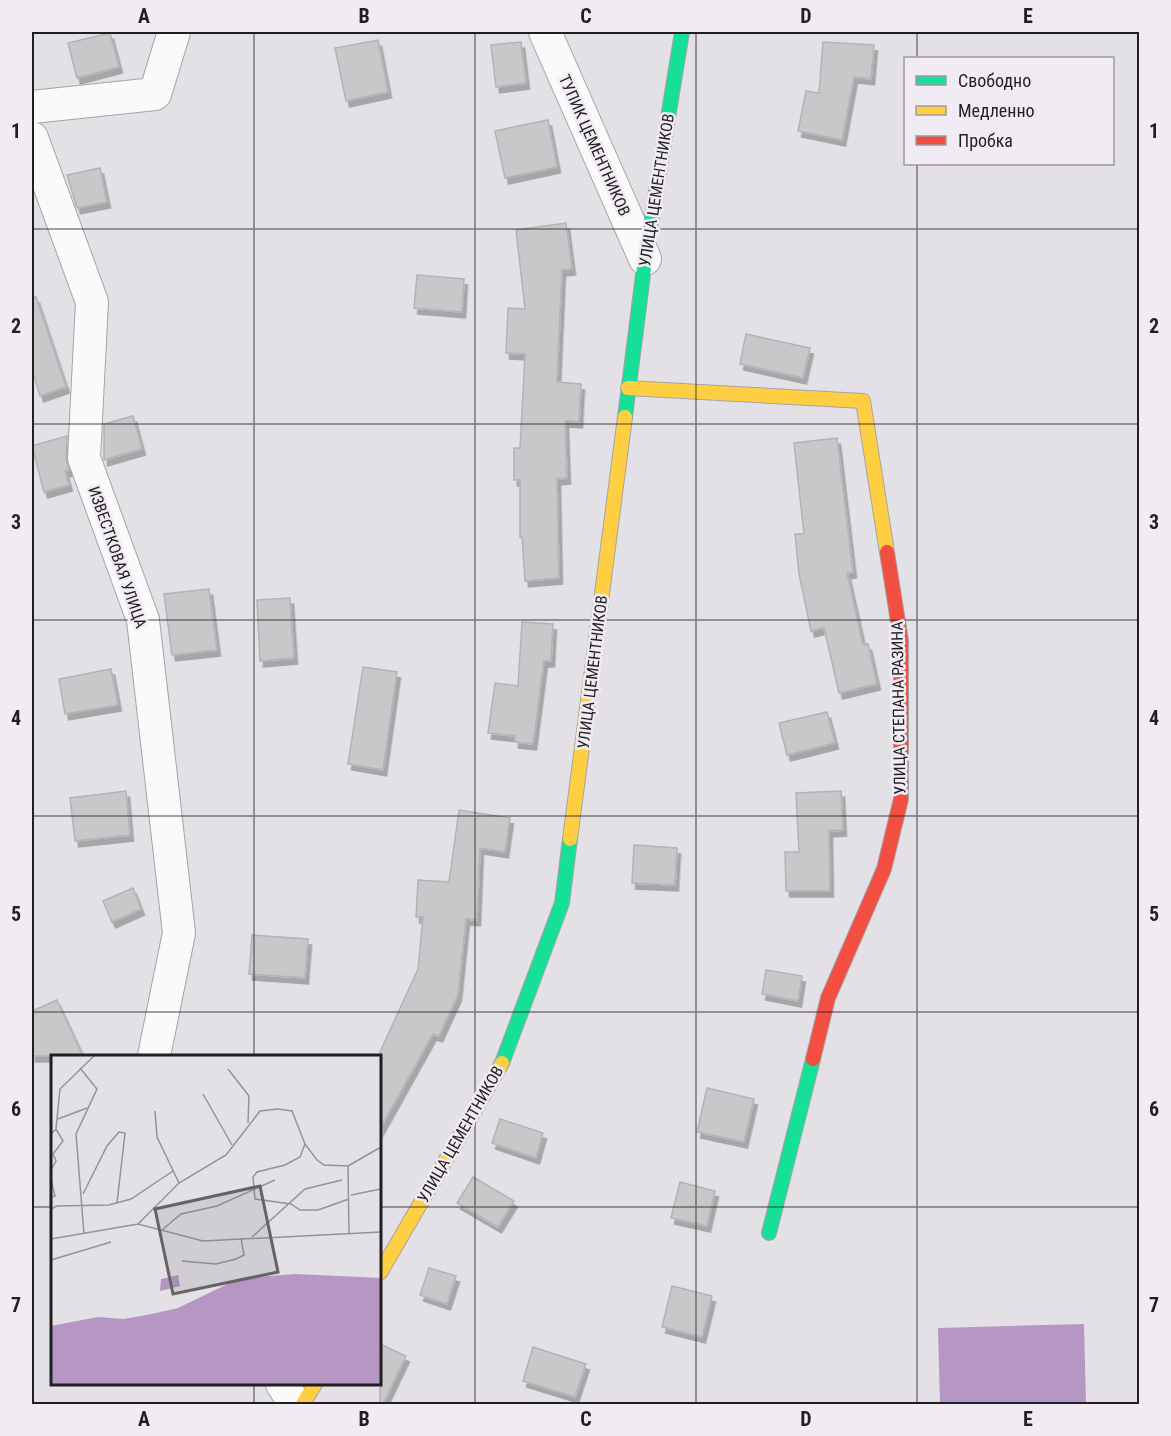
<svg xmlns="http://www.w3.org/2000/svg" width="1171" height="1436" font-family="'Roboto Condensed',sans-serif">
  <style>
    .water { fill: #b696c3 }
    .building { fill: #c9c7ca; stroke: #b4b2b6; stroke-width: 1.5; filter: url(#shadow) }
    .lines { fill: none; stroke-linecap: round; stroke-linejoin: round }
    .street-casing { stroke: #a5a3a6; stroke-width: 34 }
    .fast-casing { stroke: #a5a3a6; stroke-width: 16 }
    .slow-casing { stroke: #a5a3a6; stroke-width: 16 }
    .jam-casing { stroke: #a5a3a6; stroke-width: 16 }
    .street { stroke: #fbfafb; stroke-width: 32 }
    .fast { stroke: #16e098; stroke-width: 14 }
    .slow { stroke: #ffcf43; stroke-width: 14 }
    .jam { stroke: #f24e42; stroke-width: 14 }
    .grid { fill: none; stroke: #211f21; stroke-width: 1.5; stroke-opacity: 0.55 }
    .labels { text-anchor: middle; stroke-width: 5; stroke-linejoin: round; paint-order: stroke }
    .street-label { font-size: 16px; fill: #211f21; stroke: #f1ecf4 }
    .inset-road { fill: none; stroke: #959397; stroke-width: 1.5 }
    .view { fill: #656366; fill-opacity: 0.15; stroke: #656366; stroke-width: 3 }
    .inset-edge { fill: none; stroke: #211f21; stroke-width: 3 }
    .neatline { fill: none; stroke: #211f21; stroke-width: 2 }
    .grid-label { font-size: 20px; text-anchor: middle; font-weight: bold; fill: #211f21 }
  </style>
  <defs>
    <filter id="shadow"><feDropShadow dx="3.5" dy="6" stdDeviation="0" flood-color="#0004"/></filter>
  </defs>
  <rect width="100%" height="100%" fill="#e3e1e5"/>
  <!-- water -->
  <polygon class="water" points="1084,1324 1086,1404 940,1404 938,1328"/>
  <!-- building -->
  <g class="building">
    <polygon points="110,33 119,67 77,78 68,43"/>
    <polygon points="378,40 388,92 346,101 335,48"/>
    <polygon points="521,42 526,83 496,87 491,45"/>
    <polygon points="823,42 874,45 871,79 854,77 842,140 798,131 806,91 819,93"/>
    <polygon points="548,120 557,167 505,178 495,131"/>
    <polygon points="100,168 107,202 77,208 67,175"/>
    <polygon points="566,223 572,269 562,270 557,382 581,384 579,422 565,421 567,478 557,479 559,578 525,581 522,537 520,537 520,480 514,480 514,448 520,448 525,354 506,353 508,308 525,309 516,230"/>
    <polygon points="417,275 464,279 462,312 414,308"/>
    <polygon points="36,297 66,387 40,396 32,370 32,298"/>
    <polygon points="746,334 810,348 803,378 740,364"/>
    <polygon points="133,416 142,449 104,460 104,424"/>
    <polygon points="67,436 66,458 69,470 65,471 69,485 44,492 32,446"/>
    <polygon points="837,438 853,572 847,573 863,645 868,644 877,684 839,693 824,628 811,631 799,574 795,534 804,534 794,443"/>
    <polygon points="209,589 217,650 172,655 164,594"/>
    <polygon points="290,598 294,658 260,661 257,600"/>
    <polygon points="522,622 553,624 551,661 544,661 533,744 515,742 515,736 488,733 495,683 518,686"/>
    <polygon points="363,667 397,672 383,770 348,764"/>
    <polygon points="111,669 118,705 65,714 59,679"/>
    <polygon points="827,712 835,743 787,755 779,723"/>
    <polygon points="126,791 130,835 75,841 70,798"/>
    <polygon points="841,791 843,830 829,831 830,891 786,891 785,852 799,852 796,793"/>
    <polygon points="459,810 510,818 505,852 480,848 477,920 466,919 458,995 439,1036 433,1034 380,1129 380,1052 418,969 423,917 416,917 418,880 449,882"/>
    <polygon points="634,845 677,848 675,885 632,883"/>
    <polygon points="133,888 141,909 112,922 103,901"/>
    <polygon points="252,935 308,939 305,978 249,974"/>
    <polygon points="766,970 802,976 798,1001 762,994"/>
    <polygon points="57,1000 83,1056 32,1056 32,1011"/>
    <polygon points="707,1088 754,1099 744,1142 697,1132"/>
    <polygon points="500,1119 543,1133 536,1158 492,1143"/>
    <polygon points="473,1177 514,1201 498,1227 457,1203"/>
    <polygon points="680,1182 715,1191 707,1226 671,1218"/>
    <polygon points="429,1268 456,1276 447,1304 420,1295"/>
    <polygon points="672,1286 712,1296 702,1337 662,1327"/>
    <polygon points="380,1344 406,1356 383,1404 380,1404"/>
    <polygon points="533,1347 586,1364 575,1397 523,1381"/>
  </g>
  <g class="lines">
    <defs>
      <g id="street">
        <polyline points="545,32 645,259"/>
        <polyline points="32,107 155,94 174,32"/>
        <polyline points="32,138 92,302 84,458 143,620 179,933 154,1056"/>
        <polyline points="282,1384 295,1404"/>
      </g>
      <g id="fast">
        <polyline points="625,417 645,259 682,32"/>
        <polyline points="502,1063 562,903 570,839"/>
        <polyline points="769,1233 813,1059"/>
      </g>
      <g id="slow">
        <polyline points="628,388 863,401 887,552"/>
        <polyline points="570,839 625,417"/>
        <polyline points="380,1273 502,1063"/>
        <polyline points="303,1404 315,1384"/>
      </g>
      <polyline id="jam" points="813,1059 828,998 884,869 901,799 901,641 887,552"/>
    </defs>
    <!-- street casing -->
    <use href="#street" class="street-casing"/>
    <!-- fast casing -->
    <use href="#fast" class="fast-casing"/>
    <!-- slow casing -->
    <use href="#slow" class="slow-casing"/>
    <!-- jam casing -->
    <use href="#jam" class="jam-casing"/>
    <!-- street -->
    <use href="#street" class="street"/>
    <!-- fast -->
    <use href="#fast" class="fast"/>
    <!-- slow -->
    <use href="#slow" class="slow"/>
    <!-- jam -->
    <use href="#jam" class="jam"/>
  </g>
  <!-- grid -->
  <path class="grid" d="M254,32V1056M475,32V1404M696,32V1404M917,32V58M917,164V1404M32,229H1140M32,424H1140M32,620H1140M32,816H1140M32,1012H1140M32,1207H52M380,1207H1140M254,1384V1404"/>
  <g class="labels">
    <!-- street labels -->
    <g class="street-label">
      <text transform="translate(595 145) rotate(66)" y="6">ТУПИК ЦЕМЕНТНИКОВ</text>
      <text transform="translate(656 190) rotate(-81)" y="6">УЛИЦА ЦЕМЕНТНИКОВ</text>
      <text transform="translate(118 557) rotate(71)" y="6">ИЗВЕСТКОВАЯ УЛИЦА</text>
      <text transform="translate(592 672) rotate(-83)" y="6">УЛИЦА ЦЕМЕНТНИКОВ</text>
      <text transform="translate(898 708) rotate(-91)" y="6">УЛИЦА СТЕПАНА РАЗИНА</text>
      <text transform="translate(460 1134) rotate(-60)" y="6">УЛИЦА ЦЕМЕНТНИКОВ</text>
    </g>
  </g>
  <!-- overview -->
  <g transform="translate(51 1055)">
    <rect width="330" height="330" fill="#e3e1e5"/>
    <path d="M245,219L330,223V330H0V271L47,262L72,264L96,260L127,253L189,223ZM127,220L129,231L109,236L110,224Z" fill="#b696c3"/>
    <path class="inset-road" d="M29,13L46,34L25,79L33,179M177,14L198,41L197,68M152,39L181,90M104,56L106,82L128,128M7,64L36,53M0,79L5,74L9,34L44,0M254,89L249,102L234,110L206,117L202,122L204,144L240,149L249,155H267L298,144M297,111L330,92M0,115L5,106L2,99L12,86L5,74M0,125L4,141L0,142M32,139L56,91L68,77L74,78L66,148M300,140L330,134M0,154L6,151L58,150L80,144L122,116M87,169L128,128L175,100L209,56L227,54L241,56L254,89L266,105L273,110L297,111L298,178M111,175L130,159L166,151L224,125M201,182L254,134L291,125M0,184L87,169L152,186L330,177M0,205L60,187M131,206L165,209L185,204L193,200L190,183"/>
    <path class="view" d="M209,131L227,217L122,239L104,154Z"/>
    <rect width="330" height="330" class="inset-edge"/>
  </g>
  <!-- border -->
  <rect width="1171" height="1436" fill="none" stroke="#f1ecf4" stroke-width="66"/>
  <!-- legend -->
  <rect x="904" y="57" width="210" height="108" fill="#f1ecf4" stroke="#9e9aa0" stroke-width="1.5"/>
  <rect x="916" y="76" width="30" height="9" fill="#16e098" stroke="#9e9aa0" stroke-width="1.5"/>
  <text x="958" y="87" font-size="18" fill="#211f21">Свободно</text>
  <rect x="916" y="106" width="30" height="9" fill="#ffcf43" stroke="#9e9aa0" stroke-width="1.5"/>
  <text x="958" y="117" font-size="18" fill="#211f21">Медленно</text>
  <rect x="916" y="136" width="30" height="9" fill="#f24e42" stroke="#9e9aa0" stroke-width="1.5"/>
  <text x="958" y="147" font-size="18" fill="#211f21">Пробка</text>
  <rect x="33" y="33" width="1105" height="1370" class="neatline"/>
  <g class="grid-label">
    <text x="144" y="23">A</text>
    <text x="364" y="23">B</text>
    <text x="586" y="23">C</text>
    <text x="806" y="23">D</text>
    <text x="1028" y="23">E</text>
    <text x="16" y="138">1</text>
    <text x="1154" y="138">1</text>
    <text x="16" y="333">2</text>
    <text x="1154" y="333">2</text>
    <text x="16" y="529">3</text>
    <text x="1154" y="529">3</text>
    <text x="16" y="725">4</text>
    <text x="1154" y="725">4</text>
    <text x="16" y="921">5</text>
    <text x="1154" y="921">5</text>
    <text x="16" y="1116">6</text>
    <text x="1154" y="1116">6</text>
    <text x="16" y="1312">7</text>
    <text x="1154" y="1312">7</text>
    <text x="144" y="1426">A</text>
    <text x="364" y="1426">B</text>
    <text x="586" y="1426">C</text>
    <text x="806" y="1426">D</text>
    <text x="1028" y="1426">E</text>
  </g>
</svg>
